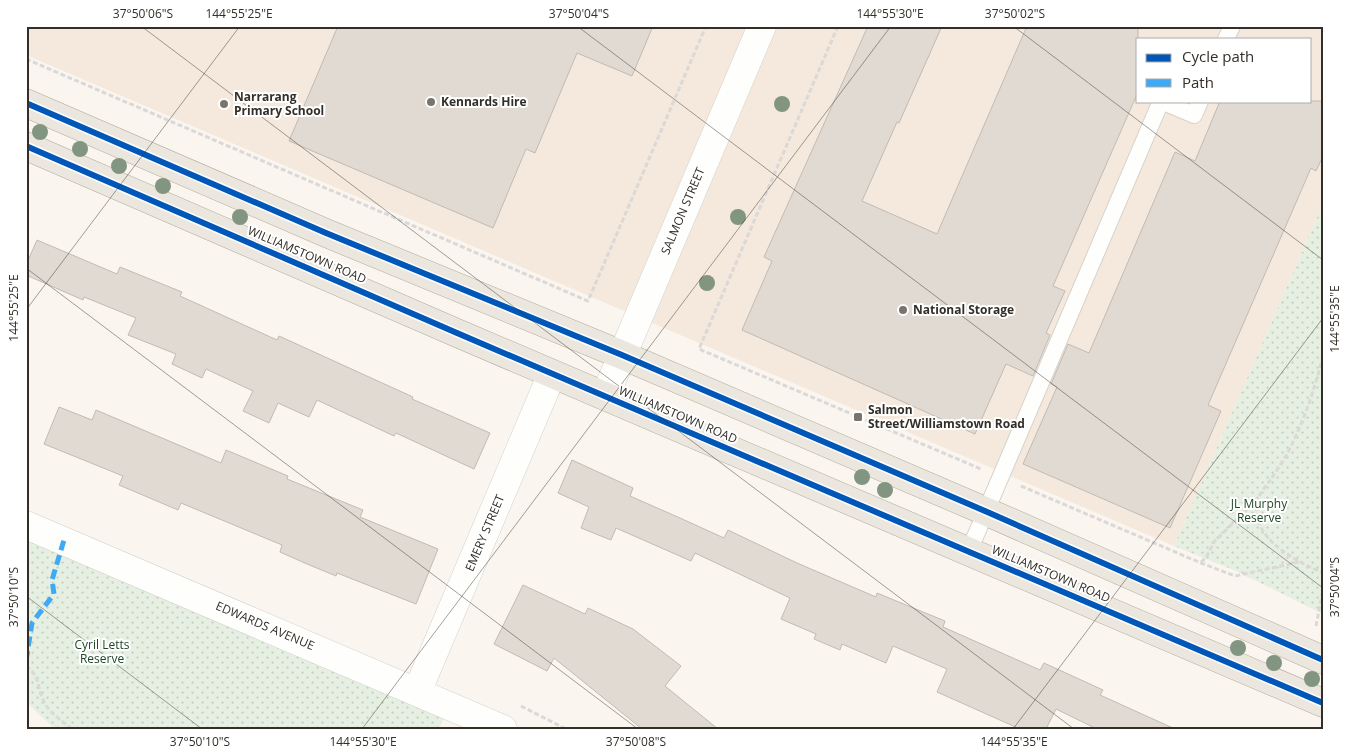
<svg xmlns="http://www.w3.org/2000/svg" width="1349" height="755" font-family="'Open Sans',sans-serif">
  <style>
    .built { fill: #f4e9dc; fill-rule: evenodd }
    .park { fill: url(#park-dots) }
    .building { fill: #e0dad2; stroke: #c0bbb5 }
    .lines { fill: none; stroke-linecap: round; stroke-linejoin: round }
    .lane-casing { stroke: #d6d1cb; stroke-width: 18 }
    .street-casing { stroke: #d6d1cb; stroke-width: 29 }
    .secondary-casing { stroke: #d6d1cb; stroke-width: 29 }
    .primary-casing { stroke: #b2aa9b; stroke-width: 29 }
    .path { stroke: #dbd8d6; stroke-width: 3; stroke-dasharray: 5 2.5; stroke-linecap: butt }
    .lane { stroke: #fefefd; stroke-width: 16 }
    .street { stroke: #fefefd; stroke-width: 28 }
    .secondary { stroke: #fefefd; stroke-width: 28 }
    .primary { stroke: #ebe7df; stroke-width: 28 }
    .quiet { stroke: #3fa9f5; stroke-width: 5; stroke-dasharray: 10 5; stroke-linecap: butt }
    .cycleway-casing { stroke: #fff; stroke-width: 9 }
    .cycleway { stroke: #0057b8; stroke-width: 6 }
    .tree { fill: #829580 }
    .ticks { fill: none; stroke: #332e27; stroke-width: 1; stroke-opacity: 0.45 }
    .poi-dot { fill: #79746d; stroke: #fff; stroke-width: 2 }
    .labels { text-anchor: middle; stroke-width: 4; stroke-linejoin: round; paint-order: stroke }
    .poi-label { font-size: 12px; font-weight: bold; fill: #332e27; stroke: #fff; text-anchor: start }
    .street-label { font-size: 12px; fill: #332e27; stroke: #fff }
    .park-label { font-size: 12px; fill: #1f4626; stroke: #fff }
    .neatline { fill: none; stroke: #332e27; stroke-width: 2 }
    .ticks-label { font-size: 12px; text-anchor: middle; fill: #332e27 }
  </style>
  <defs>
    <pattern id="park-dots" width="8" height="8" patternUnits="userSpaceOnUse" patternTransform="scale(1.25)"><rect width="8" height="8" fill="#e6f0e2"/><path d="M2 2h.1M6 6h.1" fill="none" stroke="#c6cec2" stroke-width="1.8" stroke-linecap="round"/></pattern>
  </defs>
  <rect width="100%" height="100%" fill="#faf5ef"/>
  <!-- built -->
  <path class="built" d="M26,26H1323V204L1174,546L26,55ZM1138,39H1310V101H1138Z"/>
  <!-- park -->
  <g class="park">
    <polygon points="1323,204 1323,614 1236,571 1174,546"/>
    <polygon points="26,538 444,717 439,729 55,729 26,702"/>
  </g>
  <!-- building -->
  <g class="building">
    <polygon points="338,26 653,26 632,76 577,53 535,153 526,149 493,228 289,141"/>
    <polygon points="868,26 942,26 899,123 897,122 862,201 937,234 1027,26 1138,26 1138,92 1053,286 1065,291 1046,333 1050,335 1033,376 1006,364 975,434 742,330 772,261 764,257"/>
    <polygon points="1220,101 1323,101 1323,156 1316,171 1311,168 1208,405 1221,411 1170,528 1023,464 1057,387 1051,384 1068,344 1089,353 1175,152 1195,161"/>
    <polygon points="37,240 117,274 120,267 182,292 180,296 277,340 279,336 413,397 412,399 490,433 474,469 396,433 394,436 317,400 309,417 278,403 269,423 243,411 253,391 206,369 202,378 172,364 176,354 128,335 136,318 84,297 83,300 26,275 26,265"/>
    <polygon points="59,407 92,420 96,410 221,463 226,450 288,476 287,479 363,510 360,517 438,549 416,604 337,573 336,576 307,564 280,552 282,545 181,503 178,510 119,485 123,476 44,444"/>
    <polygon points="572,460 633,488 630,496 680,518 724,538 728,530 797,563 876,597 877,593 945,621 943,627 1040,670 1044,663 1103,690 1100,695 1175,729 1097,729 1056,709 1046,729 1020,729 937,692 947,669 893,646 886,663 842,644 840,650 814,639 816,634 781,619 790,598 695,553 691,561 616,528 611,540 581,528 589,507 558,493"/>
    <polygon points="523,585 585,614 588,608 633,629 681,666 665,686 718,729 642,729 554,658 547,671 494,644"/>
  </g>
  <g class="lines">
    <defs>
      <g id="lane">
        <polyline points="1226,39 1232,26"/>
        <polyline points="969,551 1161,101 1194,115 1200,101"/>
      </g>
      <g id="street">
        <polyline points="26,525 503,729"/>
        <polyline points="417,692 552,374"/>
      </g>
      <polyline id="secondary" points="605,396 762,26"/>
      <g id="primary">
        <polyline points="26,103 326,233 622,355 985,511 1323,660"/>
        <polyline points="26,146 457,333 1323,703"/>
      </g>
    </defs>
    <!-- lane casing -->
    <use href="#lane" class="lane-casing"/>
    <!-- street casing -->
    <use href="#street" class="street-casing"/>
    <!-- secondary casing -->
    <use href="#secondary" class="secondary-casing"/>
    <!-- primary casing -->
    <use href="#primary" class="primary-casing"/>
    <!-- path -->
    <g class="path">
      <polyline points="838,26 699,349 981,469"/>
      <polyline points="26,59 588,301 706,26"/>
      <path d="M1323,356C1315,388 1304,421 1289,450C1284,460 1277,470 1271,479C1267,485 1260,492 1258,499C1247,537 1296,561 1323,573"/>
      <polyline points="1021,486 1201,563 1235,576 1299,562"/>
      <polyline points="1201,562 1206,558 1214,542 1258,498"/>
      <polyline points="1316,626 1323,590"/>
      <path d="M26,666C41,678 36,683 42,697C47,712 61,720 72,729"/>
      <polyline points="521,706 566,729"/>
    </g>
    <!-- lane -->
    <use href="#lane" class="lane"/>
    <!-- street -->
    <use href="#street" class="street"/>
    <!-- secondary -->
    <use href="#secondary" class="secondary"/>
    <!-- primary -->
    <use href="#primary" class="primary"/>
    <!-- quiet -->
    <polyline class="quiet" points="26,661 32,623 54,594 52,580 64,540"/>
    <defs>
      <g id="cycleway">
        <polyline points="26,103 326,233 622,355 985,511 1323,660"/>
        <polyline points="26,146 457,333 1323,703"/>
      </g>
    </defs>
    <!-- cycleway casing -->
    <use href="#cycleway" class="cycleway-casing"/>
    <!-- cycleway -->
    <use href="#cycleway" class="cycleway"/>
  </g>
  <!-- trees -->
  <g class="tree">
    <circle cx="782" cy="104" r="8"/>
    <circle cx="40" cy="132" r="8"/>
    <circle cx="80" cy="149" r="8"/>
    <circle cx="119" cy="166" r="8"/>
    <circle cx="163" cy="186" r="8"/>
    <circle cx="240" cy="217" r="8"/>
    <circle cx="738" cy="217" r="8"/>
    <circle cx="707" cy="283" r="8"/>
    <circle cx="862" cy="477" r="8"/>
    <circle cx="885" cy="490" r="8"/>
    <circle cx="1238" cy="648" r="8"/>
    <circle cx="1274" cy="663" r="8"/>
    <circle cx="1312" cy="679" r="8"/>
  </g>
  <!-- ticks -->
  <path class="ticks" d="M141,26L1074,729M577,26L1323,588M1013,26L1323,260M26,268L638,729M26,310L240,26M26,596L202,729M362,729L891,26M1013,729L1323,318"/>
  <!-- markers -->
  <g class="poi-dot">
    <circle cx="431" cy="102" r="5"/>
    <circle cx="224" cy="104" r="5"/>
    <circle cx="903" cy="310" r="5"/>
    <rect x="853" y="412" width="10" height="10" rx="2.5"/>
  </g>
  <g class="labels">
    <!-- poi labels -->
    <g class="poi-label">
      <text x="234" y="101">Narrarang<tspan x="234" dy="14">Primary School</tspan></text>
      <text x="441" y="106">Kennards Hire</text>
      <text x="913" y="314">National Storage</text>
      <text x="868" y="414">Salmon<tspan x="868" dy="14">Street/Williamstown Road</tspan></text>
    </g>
    <!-- street labels -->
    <g class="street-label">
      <text transform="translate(683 211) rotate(-67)" y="4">SALMON STREET</text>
      <text transform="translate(307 255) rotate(23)" y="4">WILLIAMSTOWN ROAD</text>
      <text transform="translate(678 415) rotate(23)" y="4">WILLIAMSTOWN ROAD</text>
      <text transform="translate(485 533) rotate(-67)" y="4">EMERY STREET</text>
      <text transform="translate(1051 574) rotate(23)" y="4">WILLIAMSTOWN ROAD</text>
      <text transform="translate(265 626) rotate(23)" y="4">EDWARDS AVENUE</text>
    </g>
    <!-- park labels -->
    <g class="park-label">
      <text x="1259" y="508">JL Murphy<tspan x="1259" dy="14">Reserve</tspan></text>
      <text x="102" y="649">Cyril Letts<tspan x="102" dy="14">Reserve</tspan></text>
    </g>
  </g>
  <!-- border -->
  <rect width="1349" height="755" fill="none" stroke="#ffffff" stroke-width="55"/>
  <!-- legend -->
  <rect x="1136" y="38" width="175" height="65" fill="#ffffff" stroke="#adaba9"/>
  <rect x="1146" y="54" width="25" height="8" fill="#0057b8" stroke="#adaba9"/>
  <text x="1182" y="62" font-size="15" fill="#332e27">Cycle path</text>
  <rect x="1146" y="79" width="25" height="8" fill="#3fa9f5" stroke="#adaba9"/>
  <text x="1182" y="88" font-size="15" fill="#332e27">Path</text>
  <rect x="28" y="28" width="1294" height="700" class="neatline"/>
  <g class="ticks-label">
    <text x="143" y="18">37°50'06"S</text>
    <text x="239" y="18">144°55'25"E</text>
    <text x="579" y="18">37°50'04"S</text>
    <text x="890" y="18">144°55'30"E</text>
    <text x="1015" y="18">37°50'02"S</text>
    <text transform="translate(14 308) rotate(-90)" y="4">144°55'25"E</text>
    <text transform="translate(1335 319) rotate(-90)" y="4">144°55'35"E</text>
    <text transform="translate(1335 587) rotate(-90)" y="4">37°50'04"S</text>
    <text transform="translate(14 597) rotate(-90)" y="4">37°50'10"S</text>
    <text x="200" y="746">37°50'10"S</text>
    <text x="363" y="746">144°55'30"E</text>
    <text x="636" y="746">37°50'08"S</text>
    <text x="1014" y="746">144°55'35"E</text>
  </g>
</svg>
